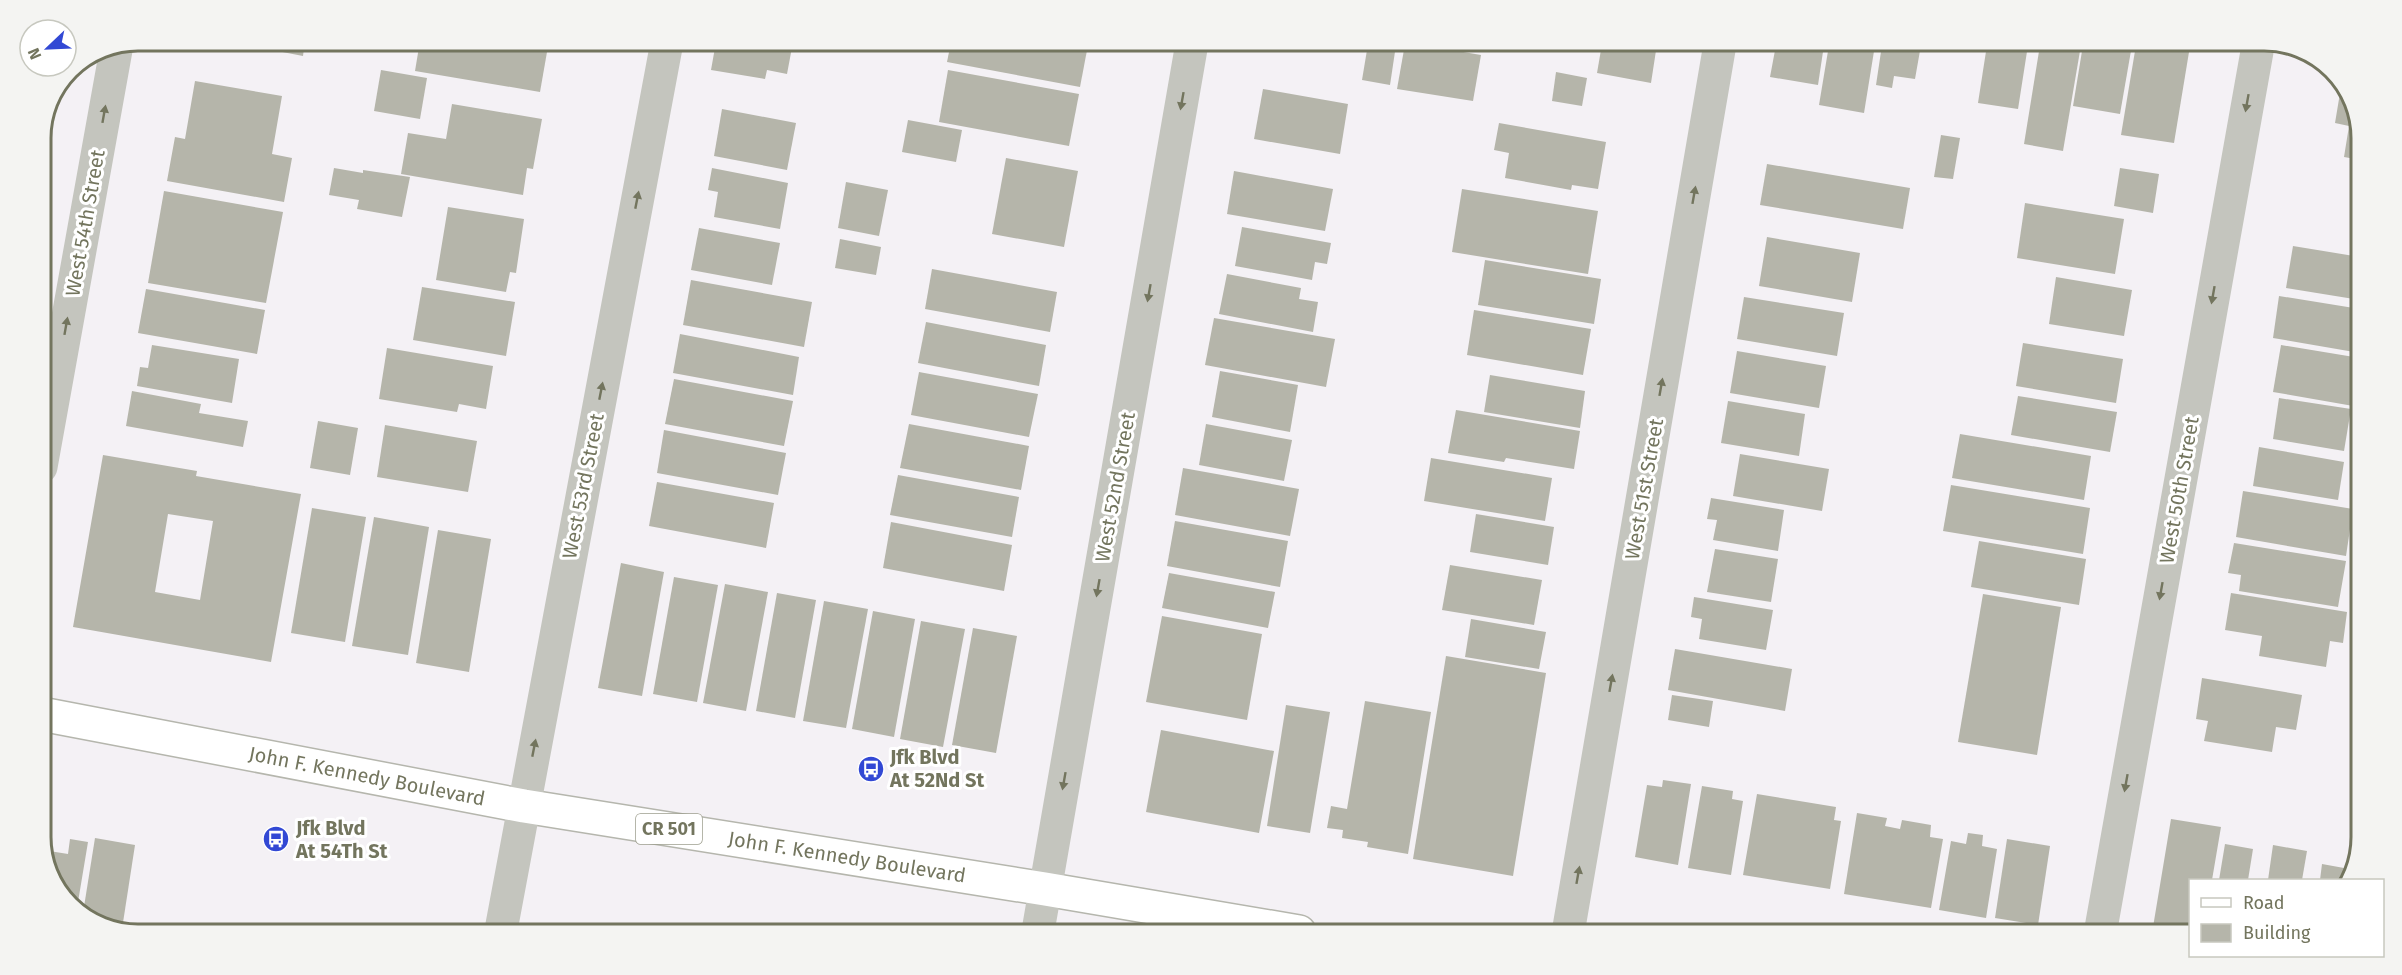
<svg xmlns="http://www.w3.org/2000/svg" width="2402" height="975" font-family="'Fira Sans',sans-serif">
  <style>
    .building { fill: #b5b5aa; fill-rule: evenodd }
    .lines { fill: none; stroke-linecap: round; stroke-linejoin: round }
    .major-casing { stroke: #b5b6ad; stroke-width: 36 }
    .minor { stroke: #c4c5be; stroke-width: 33 }
    .major { stroke: #fff; stroke-width: 33 }
    .oneway { fill: #73755e }
    .labels { text-anchor: middle; stroke-width: 6; stroke-linejoin: round; paint-order: stroke }
    .shield { fill: #fff; stroke: #9d9e8e; stroke-width: 1.5 }
    .shield-label { font-size: 18px; font-weight: bold; fill: #73755e }
    .street-label { font-size: 20px; fill: #73755e; stroke: #fff }
    .poi-label { font-size: 20px; font-weight: bold; fill: #73755e; stroke: #fff; text-anchor: start }
    .rim { fill: none; stroke: #73755e; stroke-width: 3 }
  </style>
  <rect width="100%" height="100%" fill="#f4f1f5"/>
  <!-- building -->
  <g class="building">
    <polygon points="225,41 305,41 303,56"/>
    <polygon points="420,41 487,41 547,52 540,92 415,71"/>
    <polygon points="716,42 793,42 787,74 767,70 765,79 711,70"/>
    <polygon points="951,42 1077,43 1088,45 1080,87 947,62"/>
    <polygon points="1368,44 1396,45 1390,85 1362,80"/>
    <polygon points="1405,44 1417,44 1481,55 1473,101 1397,89"/>
    <polygon points="1602,44 1657,44 1651,83 1597,73"/>
    <polygon points="1776,45 1824,45 1818,85 1770,77"/>
    <polygon points="1829,45 1875,45 1864,113 1819,105"/>
    <polygon points="1882,45 1921,45 1915,79 1894,76 1892,88 1876,85"/>
    <polygon points="1987,45 2028,45 2018,109 1978,103"/>
    <polygon points="2040,45 2081,45 2063,151 2024,144"/>
    <polygon points="2083,45 2132,45 2120,114 2073,106"/>
    <polygon points="2136,45 2190,46 2174,143 2121,135"/>
    <polygon points="381,70 427,78 420,119 374,111"/>
    <polygon points="948,70 1079,94 1069,146 939,122"/>
    <polygon points="1556,72 1587,78 1582,106 1552,101"/>
    <polygon points="195,81 282,96 272,154 292,158 284,202 167,181 175,137 185,139"/>
    <polygon points="2342,81 2361,132 2361,160 2344,157 2349,126 2335,123"/>
    <polygon points="1263,89 1348,104 1340,154 1254,139"/>
    <polygon points="452,104 542,119 533,169 527,168 523,195 401,174 408,133 446,139"/>
    <polygon points="722,109 796,123 787,170 714,156"/>
    <polygon points="908,120 962,130 956,162 902,152"/>
    <polygon points="1499,123 1606,142 1598,189 1572,185 1571,190 1505,178 1509,153 1494,150"/>
    <polygon points="1941,135 1960,138 1953,179 1934,177"/>
    <polygon points="1006,158 1078,171 1064,247 992,234"/>
    <polygon points="1767,164 1910,188 1903,229 1760,205"/>
    <polygon points="334,168 363,173 363,170 410,177 402,217 357,209 359,200 329,195"/>
    <polygon points="712,168 788,183 780,229 714,217 718,192 708,190"/>
    <polygon points="2120,168 2159,174 2153,213 2114,206"/>
    <polygon points="1234,171 1333,189 1325,231 1227,214"/>
    <polygon points="846,182 888,190 879,236 838,228"/>
    <polygon points="1462,189 1598,211 1588,274 1452,252"/>
    <polygon points="164,191 283,212 266,303 148,283"/>
    <polygon points="2025,203 2124,219 2115,274 2017,258"/>
    <polygon points="448,207 524,219 516,273 510,272 506,292 436,280"/>
    <polygon points="1242,227 1331,243 1327,264 1315,262 1312,280 1235,266"/>
    <polygon points="699,228 780,243 772,285 691,270"/>
    <polygon points="1767,237 1860,253 1852,302 1759,286"/>
    <polygon points="840,239 881,247 876,275 835,268"/>
    <polygon points="2293,246 2360,257 2360,300 2286,288"/>
    <polygon points="1485,260 1601,279 1594,324 1478,305"/>
    <polygon points="932,269 1057,292 1050,332 925,309"/>
    <polygon points="1227,274 1301,288 1299,299 1318,302 1313,332 1219,314"/>
    <polygon points="2056,277 2132,290 2124,336 2049,324"/>
    <polygon points="691,280 812,302 804,347 683,325"/>
    <polygon points="422,287 515,302 506,356 413,340"/>
    <polygon points="146,289 265,310 257,354 138,333"/>
    <polygon points="2279,296 2360,309 2360,353 2273,338"/>
    <polygon points="1744,297 1844,313 1837,356 1737,339"/>
    <polygon points="1474,310 1591,329 1583,375 1467,355"/>
    <polygon points="1214,318 1335,339 1326,387 1205,365"/>
    <polygon points="926,322 1046,345 1039,386 918,363"/>
    <polygon points="680,334 799,357 793,395 673,373"/>
    <polygon points="2023,343 2123,359 2116,403 2016,386"/>
    <polygon points="152,345 239,359 232,403 137,386 140,367 148,368"/>
    <polygon points="2281,345 2360,358 2359,407 2273,392"/>
    <polygon points="387,348 493,366 486,409 459,404 457,412 379,399"/>
    <polygon points="1737,351 1826,366 1819,408 1730,393"/>
    <polygon points="1220,371 1298,385 1290,432 1212,417"/>
    <polygon points="919,372 1038,394 1029,437 911,415"/>
    <polygon points="1490,375 1585,391 1580,428 1484,412"/>
    <polygon points="674,379 793,401 784,446 665,424"/>
    <polygon points="132,391 201,404 199,413 248,421 243,447 126,426"/>
    <polygon points="2018,396 2117,412 2110,452 2011,435"/>
    <polygon points="2279,398 2351,409 2344,451 2273,439"/>
    <polygon points="1728,401 1805,414 1799,456 1721,443"/>
    <polygon points="1456,410 1580,431 1574,469 1506,458 1504,462 1448,453"/>
    <polygon points="318,421 358,428 350,475 310,468"/>
    <polygon points="909,424 1029,446 1021,490 900,468"/>
    <polygon points="1206,424 1292,440 1284,481 1199,465"/>
    <polygon points="385,425 477,441 468,492 377,477"/>
    <polygon points="664,430 786,453 778,495 657,473"/>
    <polygon points="1960,434 2091,456 2084,500 1952,478"/>
    <polygon points="2259,447 2344,462 2338,500 2253,486"/>
    <polygon points="1740,454 1829,469 1822,511 1733,496"/>
    <path d="M103,455L197,471L196,476L301,494L271,662L73,627ZM168,514L213,521L200,600L155,592Z"/>
    <polygon points="1431,458 1552,478 1545,521 1424,501"/>
    <polygon points="1183,468 1299,489 1290,536 1175,515"/>
    <polygon points="898,475 1019,497 1012,537 890,515"/>
    <polygon points="657,482 774,503 766,548 649,526"/>
    <polygon points="1951,485 2090,508 2083,554 1943,531"/>
    <polygon points="2243,491 2353,509 2346,556 2236,537"/>
    <polygon points="1711,498 1784,510 1778,551 1713,540 1717,520 1707,519"/>
    <polygon points="312,508 366,517 345,642 291,633"/>
    <polygon points="1476,514 1554,527 1548,565 1470,552"/>
    <polygon points="374,517 429,527 408,655 352,646"/>
    <polygon points="1175,521 1288,541 1280,587 1167,566"/>
    <polygon points="891,522 1012,545 1004,591 883,568"/>
    <polygon points="438,530 491,539 469,672 416,663"/>
    <polygon points="1979,541 2086,559 2079,605 1971,587"/>
    <polygon points="2234,543 2346,561 2338,607 2239,591 2241,575 2228,573"/>
    <polygon points="1715,549 1778,559 1771,602 1707,592"/>
    <polygon points="621,563 664,572 642,696 598,688"/>
    <polygon points="1450,565 1542,580 1534,625 1442,610"/>
    <polygon points="1169,573 1275,592 1268,628 1162,608"/>
    <polygon points="674,577 718,585 697,702 653,694"/>
    <polygon points="725,584 768,592 746,711 703,703"/>
    <polygon points="777,593 816,600 795,718 756,711"/>
    <polygon points="2231,593 2347,612 2343,643 2330,641 2326,667 2259,656 2262,636 2225,630"/>
    <polygon points="1983,594 2061,607 2037,755 1958,742"/>
    <polygon points="1694,597 1773,610 1766,650 1699,639 1702,619 1691,617"/>
    <polygon points="824,601 868,609 846,728 803,721"/>
    <polygon points="873,611 915,619 894,737 852,729"/>
    <polygon points="1162,616 1262,634 1247,720 1146,702"/>
    <polygon points="1471,619 1546,632 1539,669 1465,657"/>
    <polygon points="921,621 965,629 943,747 900,739"/>
    <polygon points="973,628 1017,636 996,753 952,745"/>
    <polygon points="1675,649 1792,669 1785,711 1668,690"/>
    <polygon points="1446,656 1546,673 1513,876 1413,859"/>
    <polygon points="2202,678 2302,695 2296,730 2276,727 2272,752 2204,741 2208,721 2196,719"/>
    <polygon points="1672,695 1713,701 1709,727 1668,720"/>
    <polygon points="1365,701 1431,712 1408,854 1367,847 1368,842 1342,838 1343,830 1327,828 1331,806 1347,809"/>
    <polygon points="1286,705 1330,712 1310,833 1267,826"/>
    <polygon points="1161,730 1274,751 1259,833 1146,812"/>
    <polygon points="1663,780 1691,784 1678,865 1635,857 1647,785 1662,787"/>
    <polygon points="1702,786 1733,791 1732,799 1743,801 1731,875 1688,868"/>
    <polygon points="1757,794 1836,807 1834,820 1841,821 1830,889 1743,875"/>
    <polygon points="1857,813 1887,818 1885,826 1900,829 1902,820 1931,825 1930,837 1943,839 1931,908 1844,894"/>
    <polygon points="2171,819 2221,827 2212,880 2190,880 2190,934 2152,933"/>
    <polygon points="1968,833 1983,835 1982,846 1997,849 1986,918 1939,910 1951,841 1966,844"/>
    <polygon points="95,838 135,845 122,929 107,929 83,913"/>
    <polygon points="70,839 88,842 77,908 61,897 43,850 68,854"/>
    <polygon points="2007,839 2050,846 2038,925 1995,918"/>
    <polygon points="2225,844 2253,849 2248,880 2219,880"/>
    <polygon points="2273,845 2307,851 2302,880 2268,880"/>
    <polygon points="2322,864 2355,870 2347,880 2320,880"/>
  </g>
  <g class="lines">
    <defs>
      <polyline id="major" points="41,714 524,806 1045,889 1299,932"/>
    </defs>
    <!-- major casing -->
    <use href="#major" class="major-casing"/>
    <!-- minor -->
    <g class="minor">
      <polyline points="41,467 116,50"/>
      <polyline points="501,930 667,42"/>
      <polyline points="1038,931 1192,43"/>
      <polyline points="1568,933 1720,44"/>
      <polyline points="2100,934 2258,46"/>
    </g>
    <!-- major -->
    <use href="#major" class="major"/>
  </g>
  <!-- one-way arrows -->
  <defs><path id="oneway-solid" d="M-6-.8H1V-3.2L6.5 0L1 3.2V.8H-6Z" transform="scale(1.5)"/></defs>
  <g class="oneway">
    <use href="#oneway-solid" transform="translate(1182 101) rotate(100)"/>
    <use href="#oneway-solid" transform="translate(2247 103) rotate(100)"/>
    <use href="#oneway-solid" transform="translate(104 114) rotate(-80)"/>
    <use href="#oneway-solid" transform="translate(1694 195) rotate(-80)"/>
    <use href="#oneway-solid" transform="translate(637 200) rotate(-79)"/>
    <use href="#oneway-solid" transform="translate(1149 293) rotate(100)"/>
    <use href="#oneway-solid" transform="translate(2213 295) rotate(100)"/>
    <use href="#oneway-solid" transform="translate(66 326) rotate(-80)"/>
    <use href="#oneway-solid" transform="translate(1661 387) rotate(-80)"/>
    <use href="#oneway-solid" transform="translate(601 391) rotate(-79)"/>
    <use href="#oneway-solid" transform="translate(1098 588) rotate(100)"/>
    <use href="#oneway-solid" transform="translate(2161 591) rotate(100)"/>
    <use href="#oneway-solid" transform="translate(1611 683) rotate(-80)"/>
    <use href="#oneway-solid" transform="translate(534 748) rotate(-79)"/>
    <use href="#oneway-solid" transform="translate(1064 781) rotate(100)"/>
    <use href="#oneway-solid" transform="translate(2126 783) rotate(100)"/>
    <use href="#oneway-solid" transform="translate(1578 875) rotate(-80)"/>
  </g>
  <!-- icons -->
  <defs>
    <symbol id="bus-disc" viewBox="-11 -11 22 22"><circle r="9.5" fill="#3248d4" stroke="#fff"/><path d="M-5-6H5V4H4V6H2V4H-2V6H-4V4H-5ZM-3.5-4V0h7V-4ZM-3.5 1.2v1.5H-2V1.2ZM2 1.2v1.5H3.5V1.2Z" fill="#fff"/></symbol>
  </defs>
  <g fill-rule="evenodd">
    <use href="#bus-disc" x="856" y="754" width="30" height="30"/>
    <use href="#bus-disc" x="261" y="824" width="30" height="30"/>
  </g>
  <g class="labels">
    <!-- shield labels -->
    <rect class="shield" x="636" y="814" width="66" height="30" rx="4.5"/>
    <g class="shield-label">
      <text x="669" y="835">CR 501</text>
    </g>
    <!-- street labels -->
    <g class="street-label">
      <text transform="translate(85 223) rotate(-80)" y="7">West 54th Street</text>
      <text transform="translate(583 486) rotate(-79)" y="7">West 53rd Street</text>
      <text transform="translate(1115 487) rotate(-80)" y="7">West 52nd Street</text>
      <text transform="translate(1644 489) rotate(-80)" y="7">West 51st Street</text>
      <text transform="translate(2179 490) rotate(-80)" y="7">West 50th Street</text>
      <text transform="translate(367 776) rotate(11)" y="7">John F. Kennedy Boulevard</text>
      <text transform="translate(847 857) rotate(9)" y="7">John F. Kennedy Boulevard</text>
    </g>
    <!-- poi labels -->
    <g class="poi-label">
      <text x="890" y="764">Jfk Blvd<tspan x="890" dy="23">At 52Nd St</tspan></text>
      <text x="296" y="835">Jfk Blvd<tspan x="296" dy="23">At 54Th St</tspan></text>
    </g>
  </g>
  <!-- crop -->
  <path d="M0 0H2402V975H0ZM138 51H2264A87 87 0 0 1 2351 138V837A87 87 0 0 1 2264 924H138A87 87 0 0 1 51 837V138A87 87 0 0 1 138 51Z" fill="#f4f4f2" fill-rule="evenodd"/>
  <path class="rim" d="M138 51H2264A87 87 0 0 1 2351 138V837A87 87 0 0 1 2264 924H138A87 87 0 0 1 51 837V138A87 87 0 0 1 138 51Z"/>
  <!-- legend -->
  <rect x="2189" y="879" width="195" height="78" fill="#ffffff" stroke="#c7c8bf" stroke-width="1.5"/>
  <rect x="2201" y="898" width="30" height="9" fill="#ffffff" stroke="#c7c8bf" stroke-width="1.5"/>
  <text x="2243" y="909" font-size="18" fill="#73755e">Road</text>
  <rect x="2201" y="924" width="30" height="18" fill="#b5b5aa" stroke="#c7c8bf" stroke-width="1.5"/>
  <text x="2243" y="939" font-size="18" fill="#73755e">Building</text>
  <!-- north arrow -->
  <g transform="translate(48 48) rotate(247)"><circle r="28" fill="#ffffff" stroke="#c7c8bf" stroke-width="1.5"/>
  <path d="M0-4.5L10 22L0 15L-10 22Z" fill="#3248d4"/>
  <text y="-9" font-size="16" font-weight="bold" text-anchor="middle" fill="#73755e">N</text>
  </g>
</svg>
